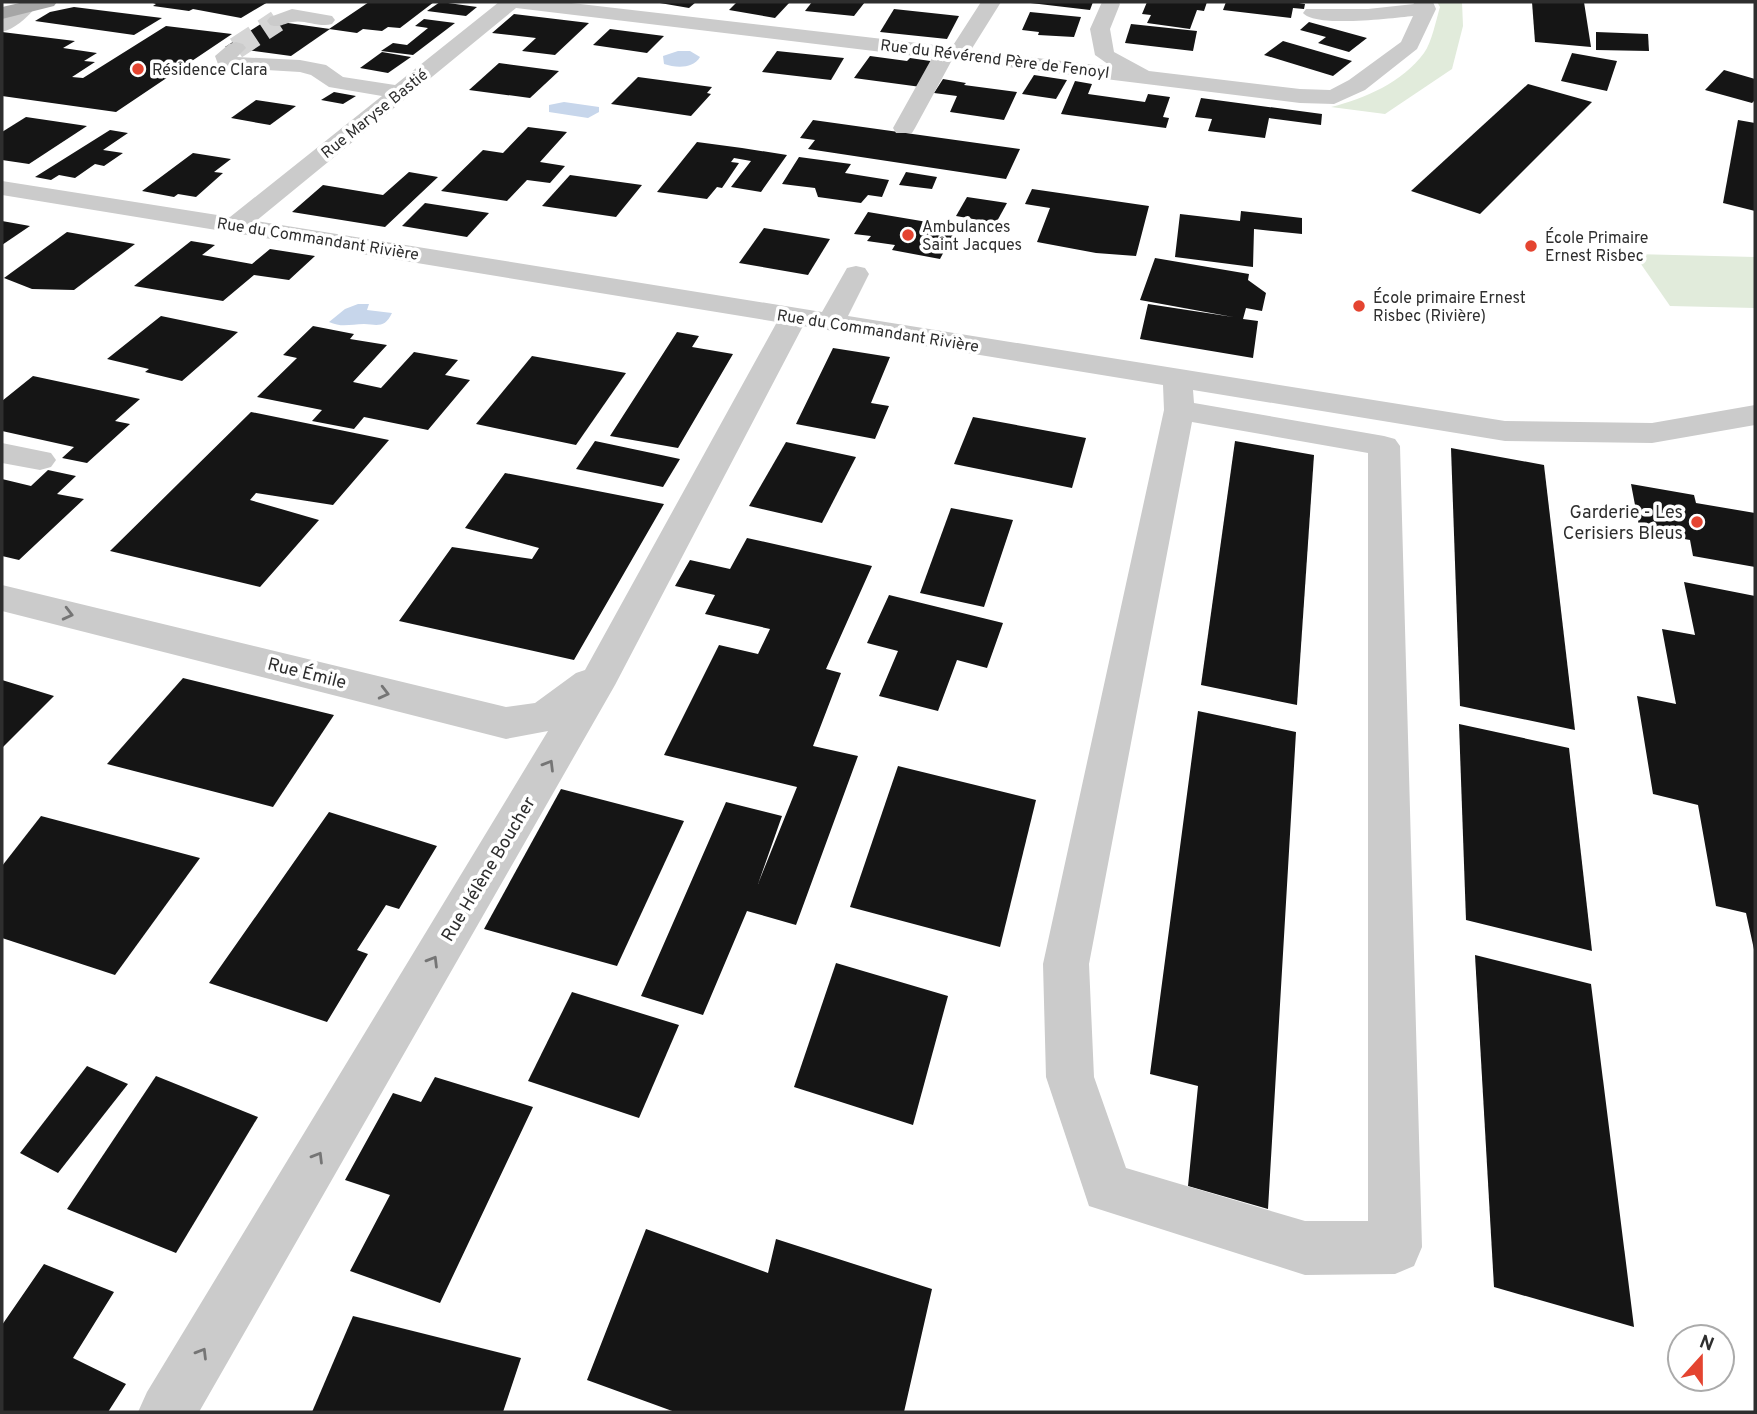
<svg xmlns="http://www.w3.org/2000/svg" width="1757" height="1414" font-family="Overpass,sans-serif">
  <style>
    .green { fill: #e1ebdb }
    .water { fill: #c7d6eb }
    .building { fill: #151515 }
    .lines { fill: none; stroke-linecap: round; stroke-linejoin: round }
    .minor-tunnel { stroke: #d5d5d5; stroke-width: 22; stroke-dasharray: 22 11; stroke-linecap: butt }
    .minor { fill: #cbcbcb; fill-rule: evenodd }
    .major { fill: #a6a6a6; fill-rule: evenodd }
    .oneway { stroke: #757575 }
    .poi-dot { fill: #e44430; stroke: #fff; stroke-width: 2.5 }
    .labels { text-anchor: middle; stroke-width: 7; stroke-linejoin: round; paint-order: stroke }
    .far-street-label { font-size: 16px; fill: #2e2e2e; stroke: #fff }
    .far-poi-label { font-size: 16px; fill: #2e2e2e; stroke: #fff; text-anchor: start }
    .poi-label { font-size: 18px; fill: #2e2e2e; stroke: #fff; text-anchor: end }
    .street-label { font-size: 18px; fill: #2e2e2e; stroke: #fff }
  </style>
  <rect width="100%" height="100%" fill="#fff"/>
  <!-- green -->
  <g class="green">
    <path d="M1437,2H1462L1463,26L1452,69L1385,114L1331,107C1364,99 1403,82 1424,53C1432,42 1436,20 1440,7Z"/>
    <polygon points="1634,254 1755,257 1755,308 1670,306"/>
  </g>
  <!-- water -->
  <g class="water">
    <path d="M678,51H690L700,57C693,69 676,68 664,64L663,56Z"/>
    <polygon points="564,102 599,107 599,112 588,118 549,112 549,105"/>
    <path d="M358,304H369L367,310L392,313C385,328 378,325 364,324C351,324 342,328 329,322L345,309Z"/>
  </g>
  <!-- building -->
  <g class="building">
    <polygon points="150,2 268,2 241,18 193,9 189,11 153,6 156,4"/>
    <polygon points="369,2 434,2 400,28 388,27 382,31 363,29 357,33 329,29"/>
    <polygon points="440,2 441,2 477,7 466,16 427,11"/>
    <polygon points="654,2 696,2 689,8"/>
    <polygon points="737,2 790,2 775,18 729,10"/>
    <polygon points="812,2 865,2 854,16 805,11"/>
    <polygon points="1022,2 1093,2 1090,10"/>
    <polygon points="1147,2 1207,2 1204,11 1197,10 1190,29 1147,23 1151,15 1142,14"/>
    <polygon points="1226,2 1293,2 1305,4 1304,9 1293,8 1291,18 1223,10"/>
    <polygon points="1532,2 1584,2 1591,47 1535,42"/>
    <polygon points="74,7 162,18 134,35 35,21 50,12"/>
    <polygon points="894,9 959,16 947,39 880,32"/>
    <polygon points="1030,12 1081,17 1074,37 1038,35 1039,32 1022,30"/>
    <polygon points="514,14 589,23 555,55 522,51 536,38 492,33"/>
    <polygon points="424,19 455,23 413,55 381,51 393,43 407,45 428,28 415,26"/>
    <polygon points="267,20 330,29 291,56 225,47"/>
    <polygon points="1309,22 1367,38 1349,52 1318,43 1326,37 1300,30"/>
    <polygon points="1131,24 1197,31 1193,51 1125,43"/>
    <polygon points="166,26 232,34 116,112 2,96 2,32 75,41 63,48 97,53 84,61 95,62 72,77 83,78"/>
    <polygon points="610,29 664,36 647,53 593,45"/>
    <polygon points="1596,32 1648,34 1649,51 1596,50"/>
    <polygon points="1283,41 1352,61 1333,76 1264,55"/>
    <polygon points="777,51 844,58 831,80 762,72"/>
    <polygon points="382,52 411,57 388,73 360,68"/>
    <polygon points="1572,53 1617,61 1607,91 1561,81"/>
    <polygon points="870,56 907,61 910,58 937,62 921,87 854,78"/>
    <polygon points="499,63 559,71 530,98 469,90"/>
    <polygon points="1724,70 1755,79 1755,100 1752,103 1705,90"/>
    <polygon points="1034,75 1067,80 1056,99 1022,94"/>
    <polygon points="638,77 712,87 707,93 711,94 691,116 611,104"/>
    <polygon points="943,79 966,83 964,85 1017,92 1004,120 950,112 957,96 934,93"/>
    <polygon points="1075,81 1092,84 1088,94 1145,102 1148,94 1170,97 1163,117 1169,118 1166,128 1061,114"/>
    <polygon points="1528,84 1592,102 1480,214 1411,191"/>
    <polygon points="334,92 356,96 343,104 321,100"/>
    <polygon points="1201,98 1322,114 1321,125 1269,118 1265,138 1208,131 1212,119 1195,117"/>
    <polygon points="256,100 296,106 270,125 231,118"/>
    <polygon points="26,117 87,126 29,164 2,160 2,132"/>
    <polygon points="813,120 1020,149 1006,179 808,149 815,140 800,138"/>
    <polygon points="1738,120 1755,123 1755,211 1723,203"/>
    <polygon points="528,127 567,132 540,162 565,166 550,183 527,180 507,201 441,191 483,150 503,153"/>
    <polygon points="110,130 128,133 103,150 123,153 104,166 95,164 75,178 59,175 51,180 35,177"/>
    <polygon points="697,142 742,148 787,155 761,192 731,187 751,161 734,158 731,162 739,163 722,188 717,187 707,199 657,192"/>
    <polygon points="193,153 231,159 214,172 223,173 196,197 178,194 174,197 142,191"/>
    <polygon points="799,157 851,164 845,173 889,180 882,197 868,195 861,203 818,197 815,188 782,184"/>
    <polygon points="409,172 438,177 385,227 292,212 323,185 383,195"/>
    <polygon points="906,172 937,177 932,189 899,185"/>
    <polygon points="570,175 642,185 616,217 542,206"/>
    <polygon points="1032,189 1149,206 1136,256 1096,253 1037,242 1050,208 1025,204"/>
    <polygon points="967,197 1007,203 996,223 956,216"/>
    <polygon points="425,203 489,213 467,237 402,226"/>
    <polygon points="1241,211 1302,218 1302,234 1254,229 1253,267 1175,257 1180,214 1240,221"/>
    <polygon points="868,212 957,227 940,259 892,250 895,245 867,241 871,236 854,234"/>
    <polygon points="2,221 30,226 2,245"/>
    <polygon points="764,228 830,239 808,275 739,263"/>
    <polygon points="67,232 135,244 74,290 32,289 4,278"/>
    <polygon points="191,241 215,245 202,255 252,264 270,249 315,256 289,280 254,275 223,301 134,286"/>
    <polygon points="1155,258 1249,274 1248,280 1266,293 1262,311 1246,308 1243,319 1258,321 1253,358 1140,339 1148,304 1233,317 1140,300"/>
    <polygon points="161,316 238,332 182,381 145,372 149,369 107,359"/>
    <polygon points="313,326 354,334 350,339 387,345 353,382 381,388 414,352 458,360 445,375 470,380 428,430 364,417 354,429 312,421 322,410 257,397 297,358 283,355"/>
    <polygon points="677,332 699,336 692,347 733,354 678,448 610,436"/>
    <polygon points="833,348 890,357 871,403 889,406 875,439 796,424"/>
    <polygon points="532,356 626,373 576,445 476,424"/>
    <polygon points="33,376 89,388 140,399 115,421 130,424 87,463 62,458 74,447 2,431 2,401"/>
    <polygon points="251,412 389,440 333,505 256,493 250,500 319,520 260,587 110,551"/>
    <polygon points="973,417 1086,438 1072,488 954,464"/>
    <polygon points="595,441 680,459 663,487 576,469"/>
    <polygon points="1235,441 1314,455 1297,705 1201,685"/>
    <polygon points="786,442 856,457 822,523 749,506"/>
    <polygon points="1451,448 1544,465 1575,730 1460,706"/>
    <polygon points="48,470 76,476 57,494 84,499 19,560 2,556 2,479 31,486"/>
    <polygon points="505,473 664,504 574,660 399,621 452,547 532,559 539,548 465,528"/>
    <polygon points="1631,484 1694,495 1696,503 1755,513 1755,567 1693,556 1690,540 1640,531"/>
    <polygon points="951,508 1013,520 984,607 920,593"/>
    <polygon points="747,538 872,566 826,669 841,673 813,746 858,756 796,925 747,911 703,1015 641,996 726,802 782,816 758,884 797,787 664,755 719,645 758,654 770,629 705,614 715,595 675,586 690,560 730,569"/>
    <polygon points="1684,582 1755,596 1755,954 1746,913 1716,906 1698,805 1653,794 1637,696 1676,704 1662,629 1695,635"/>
    <polygon points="889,595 1003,623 987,668 957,660 938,711 879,696 898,651 867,643"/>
    <polygon points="183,678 334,715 273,807 107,764"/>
    <polygon points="2,680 54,696 2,748"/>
    <polygon points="1198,711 1296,732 1268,1209 1188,1186 1198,1086 1150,1074"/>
    <polygon points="1459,724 1569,748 1592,951 1466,920"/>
    <polygon points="898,766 1036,800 1000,947 850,907"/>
    <polygon points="561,789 684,821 617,966 484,929"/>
    <polygon points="329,812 437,846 399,909 386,905 357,950 368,954 327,1022 209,983"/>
    <polygon points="41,816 200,858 115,975 2,938 2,866"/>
    <polygon points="1475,955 1591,984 1634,1327 1494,1287"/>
    <polygon points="836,963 948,996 913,1125 794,1087"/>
    <polygon points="572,992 679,1025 639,1118 528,1081"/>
    <polygon points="87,1066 128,1084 58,1173 20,1153"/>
    <polygon points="156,1076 258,1117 176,1253 67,1209"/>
    <polygon points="435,1077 533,1107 440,1303 350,1271 390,1195 345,1180 393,1093 421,1102"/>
    <polygon points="646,1229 768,1273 776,1239 932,1289 904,1412 675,1412 587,1380"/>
    <polygon points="44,1264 114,1292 73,1358 126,1384 108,1412 2,1412 2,1325"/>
    <polygon points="353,1316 521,1358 503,1412 312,1412"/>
  </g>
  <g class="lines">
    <!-- minor-tunnel -->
    <polyline class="minor-tunnel" points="236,48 277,21"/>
    <!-- minor -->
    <g class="minor">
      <path d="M25,2L35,8C27,18 14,29 2,32V16L18,4Z"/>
      <path d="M499,2H563L952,47L981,2H1001L971,50L1112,67L1095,55L1090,29L1102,2H1118L1120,4L1110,29L1114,52L1149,71L1300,89L1330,90L1349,80L1401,42L1413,16C1393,18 1315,28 1303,13L1306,9H1368L1414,4L1413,2H1433L1436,9L1417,49L1365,90L1334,104L1300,103L952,60L915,128L912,133H896L893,128L932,58L516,8L256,221L822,312L847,268L856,266L865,268L869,274L848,316L1505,421L1652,423L1755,405V425L1652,443L1505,441L1193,390L1194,403L1384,436L1395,439L1400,446L1422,1247L1414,1266L1395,1274L1305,1275L1089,1206L1046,1077L1043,964L1164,410L1163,385L803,326L615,685L199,1412H138L147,1392L548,731L506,739L2,611V585L506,707L535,703L576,673L585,670L777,322L2,195V181L230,217L382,96L329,87L311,75L300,72L219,67L215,56L229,44L236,42L243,44L246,48L237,57L300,60L326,65L343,77L395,85ZM1192,422L1368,453V1221H1305L1126,1168L1094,1077L1089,964Z"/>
      <path d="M292,9L332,16L335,20L332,24C319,28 305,19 292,22C283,24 279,28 270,25L267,21L270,17Z"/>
      <polygon points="2,443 51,453 56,460 51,467 40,470 2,463"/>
    </g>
    <!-- major -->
    <polygon class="major" points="24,2 57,2 54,6 2,19 2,7"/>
  </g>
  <!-- one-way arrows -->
  <defs><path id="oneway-chevron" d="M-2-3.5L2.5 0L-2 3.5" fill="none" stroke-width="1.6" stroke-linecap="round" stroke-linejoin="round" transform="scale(1.75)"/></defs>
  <g class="oneway">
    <use href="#oneway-chevron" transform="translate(68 614) rotate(14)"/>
    <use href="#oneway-chevron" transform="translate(384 693) rotate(14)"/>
    <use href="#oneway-chevron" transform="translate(549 765) rotate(-59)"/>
    <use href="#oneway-chevron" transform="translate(433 961) rotate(-59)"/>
    <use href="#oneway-chevron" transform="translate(318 1157) rotate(-59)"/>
    <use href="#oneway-chevron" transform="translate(202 1353) rotate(-59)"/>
  </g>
  <!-- markers -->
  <g class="poi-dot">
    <circle cx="138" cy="69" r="7"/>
    <circle cx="908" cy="235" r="7"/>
    <circle cx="1531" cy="246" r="7"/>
    <circle cx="1359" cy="306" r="7"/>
    <circle cx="1697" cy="522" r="7"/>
  </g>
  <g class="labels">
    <!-- far-street labels -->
    <g class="far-street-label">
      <text transform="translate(995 58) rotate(7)" y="6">Rue du Révérend Père de Fenoyl</text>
      <text transform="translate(374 113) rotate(-39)" y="6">Rue Maryse Bastié</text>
      <text transform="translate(318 238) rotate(9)" y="6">Rue du Commandant Rivière</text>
      <text transform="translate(878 330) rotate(9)" y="6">Rue du Commandant Rivière</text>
    </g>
    <!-- far-poi labels -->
    <g class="far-poi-label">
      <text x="152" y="75">Résidence Clara</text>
      <text x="922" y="232">Ambulances<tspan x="922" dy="18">Saint Jacques</tspan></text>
      <text x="1545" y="243">École Primaire<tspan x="1545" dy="18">Ernest Risbec</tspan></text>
      <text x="1373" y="303">École primaire Ernest<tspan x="1373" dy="18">Risbec (Rivière)</tspan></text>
    </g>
    <!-- poi labels -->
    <g class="poi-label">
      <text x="1683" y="518">Garderie - Les<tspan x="1683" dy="21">Cerisiers Bleus</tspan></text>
    </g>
    <!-- street labels -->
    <g class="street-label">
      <text transform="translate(307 673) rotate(14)" y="6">Rue Émile</text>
      <text transform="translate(488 869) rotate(-59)" y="6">Rue Hélène Boucher</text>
    </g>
  </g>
  <!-- border -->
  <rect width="1757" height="1414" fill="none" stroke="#2e2e2e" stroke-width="7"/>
  <!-- north arrow -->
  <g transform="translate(1701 1358) rotate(21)"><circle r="33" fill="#ffffff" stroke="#ababab" stroke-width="2"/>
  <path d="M0-5L12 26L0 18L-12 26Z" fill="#e44430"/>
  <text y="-10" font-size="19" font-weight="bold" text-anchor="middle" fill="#2e2e2e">N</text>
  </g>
</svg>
